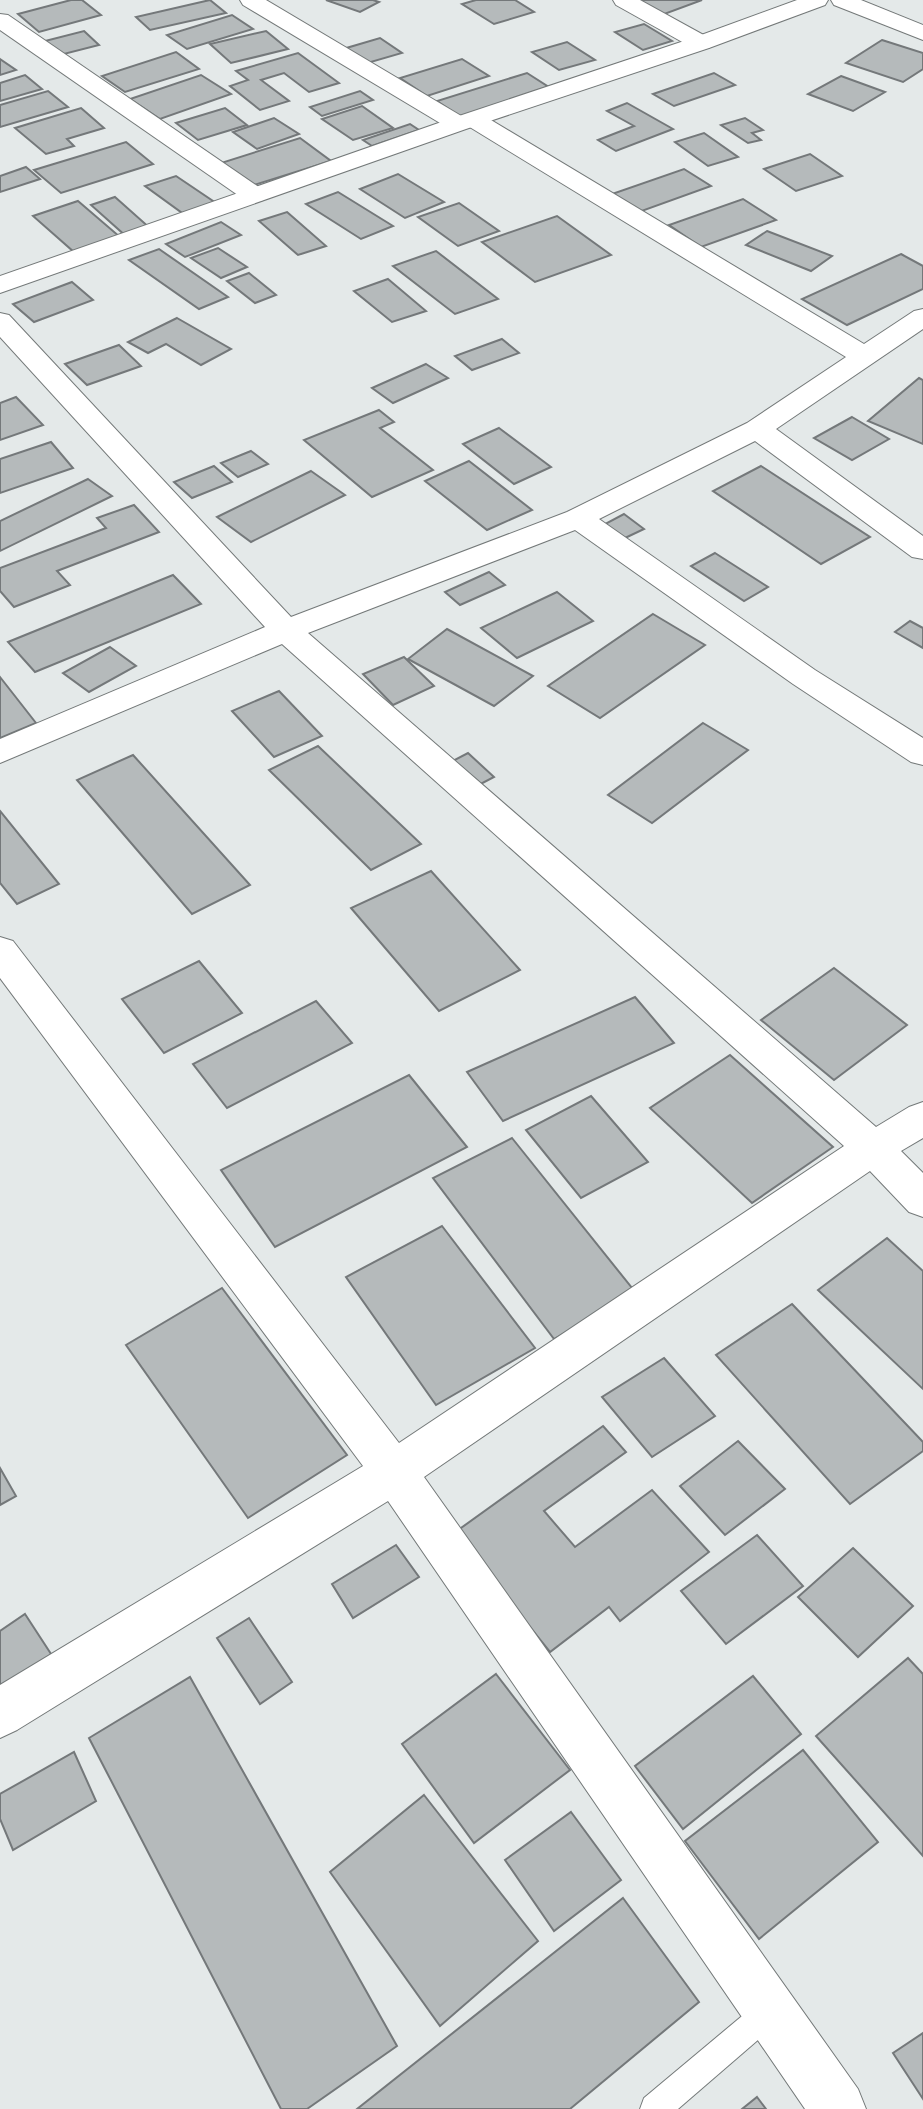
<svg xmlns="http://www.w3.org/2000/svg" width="923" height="2109" font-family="Mulish,sans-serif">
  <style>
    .building { fill: #b5babb; stroke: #74787a; stroke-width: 2 }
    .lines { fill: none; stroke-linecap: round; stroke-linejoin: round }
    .service-casing { stroke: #747979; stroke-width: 2 }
    .minor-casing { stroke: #747979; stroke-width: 2 }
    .tertiary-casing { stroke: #747979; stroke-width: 2 }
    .service { fill: #fff; fill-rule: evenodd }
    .minor { fill: #fff; fill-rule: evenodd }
    .tertiary { fill: #fff; fill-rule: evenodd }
  </style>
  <rect width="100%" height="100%" fill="#e4e9e9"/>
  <!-- building -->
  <g class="building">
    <polygon points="71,0 82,0 101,15 39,32 18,14"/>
    <polygon points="210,0 226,13 150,30 136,17"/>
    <polygon points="326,0 373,0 379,2 360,12"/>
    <polygon points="476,0 515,0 534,12 494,24 462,4"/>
    <polygon points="642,0 702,0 659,16 632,4"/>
    <polygon points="232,15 253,29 187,49 167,35"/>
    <polygon points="644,24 672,41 643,50 615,32"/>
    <polygon points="84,31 99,45 60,55 45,41"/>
    <polygon points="266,31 288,49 231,63 210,44"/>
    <polygon points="380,38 402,53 364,64 343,49"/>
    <polygon points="882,40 923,53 923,69 903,82 846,63"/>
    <polygon points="567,42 595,60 559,70 532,52"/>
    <polygon points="176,52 199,69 125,92 102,76"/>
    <polygon points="298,53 339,83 309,92 284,73 261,80 289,101 260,110 230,86 248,80 236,71"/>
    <polygon points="0,59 16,70 0,75"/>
    <polygon points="462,59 489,76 427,96 400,78"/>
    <polygon points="527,73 555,91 463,119 437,101"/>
    <polygon points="714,73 735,85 674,106 653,94"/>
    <polygon points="25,75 42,89 0,101 0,83"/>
    <polygon points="201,75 231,94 160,119 130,99"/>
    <polygon points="841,76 885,92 853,111 808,94"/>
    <polygon points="48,91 68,107 0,127 0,105"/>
    <polygon points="360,91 373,100 322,116 310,107"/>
    <polygon points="627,103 673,129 616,151 598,140 634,126 607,111"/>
    <polygon points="362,106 393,128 353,140 322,119"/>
    <polygon points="81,108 104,128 67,139 74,146 46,154 15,128"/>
    <polygon points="225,108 247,125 198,140 176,123"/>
    <polygon points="274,118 299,134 257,149 233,132"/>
    <polygon points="745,118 763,130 752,133 761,140 748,143 721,125"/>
    <polygon points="410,124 419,130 372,146 363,140"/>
    <polygon points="704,133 738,157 708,166 675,142"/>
    <polygon points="300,138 331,161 251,186 221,163"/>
    <polygon points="126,142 153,164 61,193 34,170"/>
    <polygon points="810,154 842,176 796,191 764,169"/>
    <polygon points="26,167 40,179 0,192 0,176"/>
    <polygon points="684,169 711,186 639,212 612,194"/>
    <polygon points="398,174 444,202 405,218 360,189"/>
    <polygon points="176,176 216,203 185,215 145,186"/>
    <polygon points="338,192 393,226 361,239 306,204"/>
    <polygon points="115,197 151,229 127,237 91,205"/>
    <polygon points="743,199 776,220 701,247 669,225"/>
    <polygon points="78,201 120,237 74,252 33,216"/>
    <polygon points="459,203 499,231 458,246 418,217"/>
    <polygon points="287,212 326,246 298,255 259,221"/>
    <polygon points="557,216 611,255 535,282 482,242"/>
    <polygon points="221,222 241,235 185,257 166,244"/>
    <polygon points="767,231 832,256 811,271 746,245"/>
    <polygon points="218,248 247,267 221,278 191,258"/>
    <polygon points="159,249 228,297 199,309 129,260"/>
    <polygon points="436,251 498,299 455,314 393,266"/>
    <polygon points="901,254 923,266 923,289 847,325 802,299"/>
    <polygon points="249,273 276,295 255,303 227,281"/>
    <polygon points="388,279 426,311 392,322 354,291"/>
    <polygon points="72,282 93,300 34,322 13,304"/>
    <polygon points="177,318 231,349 201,365 166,344 148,353 128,342"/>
    <polygon points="502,339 519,353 472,370 455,356"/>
    <polygon points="119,345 141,366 87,385 65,364"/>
    <polygon points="426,364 448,378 393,403 372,388"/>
    <polygon points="919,378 923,380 923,444 868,421"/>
    <polygon points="16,397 43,425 0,440 0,403"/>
    <polygon points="379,410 394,422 380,428 433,470 372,497 304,440"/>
    <polygon points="852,417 889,439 852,460 814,438"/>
    <polygon points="499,428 551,467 514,484 463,444"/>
    <polygon points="51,442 73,468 0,493 0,459"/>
    <polygon points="251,451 268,464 238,477 221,463"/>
    <polygon points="469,461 532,510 487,530 425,481"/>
    <polygon points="214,466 232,482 192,498 174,482"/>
    <polygon points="761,466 870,537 821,564 713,491"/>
    <polygon points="311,471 345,495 251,542 217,517"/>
    <polygon points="88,479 112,496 0,551 0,521"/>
    <polygon points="134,505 159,532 57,571 70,585 14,607 0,591 0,568 106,528 97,518"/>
    <polygon points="624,514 644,529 625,538 605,524"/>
    <polygon points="715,553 768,587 744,601 691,566"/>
    <polygon points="489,572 505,585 460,605 445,592"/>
    <polygon points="173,575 201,604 35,672 8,642"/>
    <polygon points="557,592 593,621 517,658 481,628"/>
    <polygon points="653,614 705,645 600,718 548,686"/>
    <polygon points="910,621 923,628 923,648 895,632"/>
    <polygon points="447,629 533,676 494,706 408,659"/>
    <polygon points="110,647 136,666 89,692 63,673"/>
    <polygon points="404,657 434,686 393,705 363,674"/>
    <polygon points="0,677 36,723 0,738"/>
    <polygon points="279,691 322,736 274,757 232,711"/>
    <polygon points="703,723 748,750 652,823 608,795"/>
    <polygon points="318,746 421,844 371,870 269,770"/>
    <polygon points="468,753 494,777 473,788 447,764"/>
    <polygon points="133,755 250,885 192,914 77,780"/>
    <polygon points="0,811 59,884 17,904 0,883"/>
    <polygon points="431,871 520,970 439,1011 351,908"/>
    <polygon points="199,961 242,1013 164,1053 122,999"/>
    <polygon points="834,968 907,1025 834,1080 761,1020"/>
    <polygon points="635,997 674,1043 503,1121 467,1072"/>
    <polygon points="316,1001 352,1043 227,1108 193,1064"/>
    <polygon points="730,1055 833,1147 752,1203 650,1108"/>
    <polygon points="409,1075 467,1147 275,1247 221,1170"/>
    <polygon points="591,1096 648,1162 581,1198 526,1130"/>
    <polygon points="512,1138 636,1293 554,1339 433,1178"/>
    <polygon points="442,1226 535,1348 436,1405 346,1277"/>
    <polygon points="887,1238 923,1271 923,1389 818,1290"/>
    <polygon points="222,1288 347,1455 248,1518 126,1345"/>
    <polygon points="792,1304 923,1442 923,1451 850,1504 716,1355"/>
    <polygon points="664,1358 715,1416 652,1457 602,1397"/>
    <polygon points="603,1426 626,1452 544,1511 575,1547 652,1490 709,1552 620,1621 609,1607 550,1652 454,1533"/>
    <polygon points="738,1441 785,1489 725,1535 680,1486"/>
    <polygon points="0,1468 16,1496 0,1505"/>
    <polygon points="757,1535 803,1586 726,1644 681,1591"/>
    <polygon points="396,1545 419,1577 353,1618 332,1584"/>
    <polygon points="853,1548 913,1606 858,1657 798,1597"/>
    <polygon points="25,1614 66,1677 0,1722 0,1631"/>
    <polygon points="249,1618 292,1682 260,1704 217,1638"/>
    <polygon points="908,1658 923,1674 923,1856 816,1736"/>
    <polygon points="496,1674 570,1770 474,1843 402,1744"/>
    <polygon points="753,1676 801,1734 683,1829 635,1766"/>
    <polygon points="190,1677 397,2046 307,2109 281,2109 89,1738"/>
    <polygon points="803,1750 878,1842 759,1939 685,1841"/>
    <polygon points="74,1752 96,1801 13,1850 0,1819 0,1794"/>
    <polygon points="424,1795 538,1941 440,2026 330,1872"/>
    <polygon points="571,1812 621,1880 554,1931 505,1860"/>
    <polygon points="623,1898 699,2002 570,2109 357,2109"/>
    <polygon points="923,2033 923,2099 893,2053"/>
    <polygon points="757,2097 766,2109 742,2109"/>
  </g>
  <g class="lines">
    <defs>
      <polygon id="service" points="770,1996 780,2001 785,2011 780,2021 678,2109 640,2109 644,2098 760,2001"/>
      <g id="minor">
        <polygon points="240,0 266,0 463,117 473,112 481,114 864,344 914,311 923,309 923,329 776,429 923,536 923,559 912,557 755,441 599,519 815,670 923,738 923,765 911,762 793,684 575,530 308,633 876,1127 909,1107 923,1102 923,1138 901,1151 923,1173 923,1217 909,1212 870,1171 424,1477 858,2089 866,2109 805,2109 388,1501 17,1730 0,1738 0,1685 363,1466 0,978 0,937 13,941 399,1443 844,1146 282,644 0,763 0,739 265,627 0,337 0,313 9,315 291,617 567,512 747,423 846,357 468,126 458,131 450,129 243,5"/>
        <polygon points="613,0 640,0 709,38 712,43 709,48 693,48 616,5"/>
        <polygon points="831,0 861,0 923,25 923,40 834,5"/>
        <polygon points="0,14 8,15 263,190 266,195 263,200 254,202 245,200 0,30"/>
      </g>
      <polygon id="tertiary" points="797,0 828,0 825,5 709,48 466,129 0,293 0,276 450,119 693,38"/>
    </defs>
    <!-- service casing -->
    <use href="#service" class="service-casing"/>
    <!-- minor casing -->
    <use href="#minor" class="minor-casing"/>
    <!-- tertiary casing -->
    <use href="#tertiary" class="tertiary-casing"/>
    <!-- service -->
    <use href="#service" class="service"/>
    <!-- minor -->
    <use href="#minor" class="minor"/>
    <!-- tertiary -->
    <use href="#tertiary" class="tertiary"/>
  </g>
</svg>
